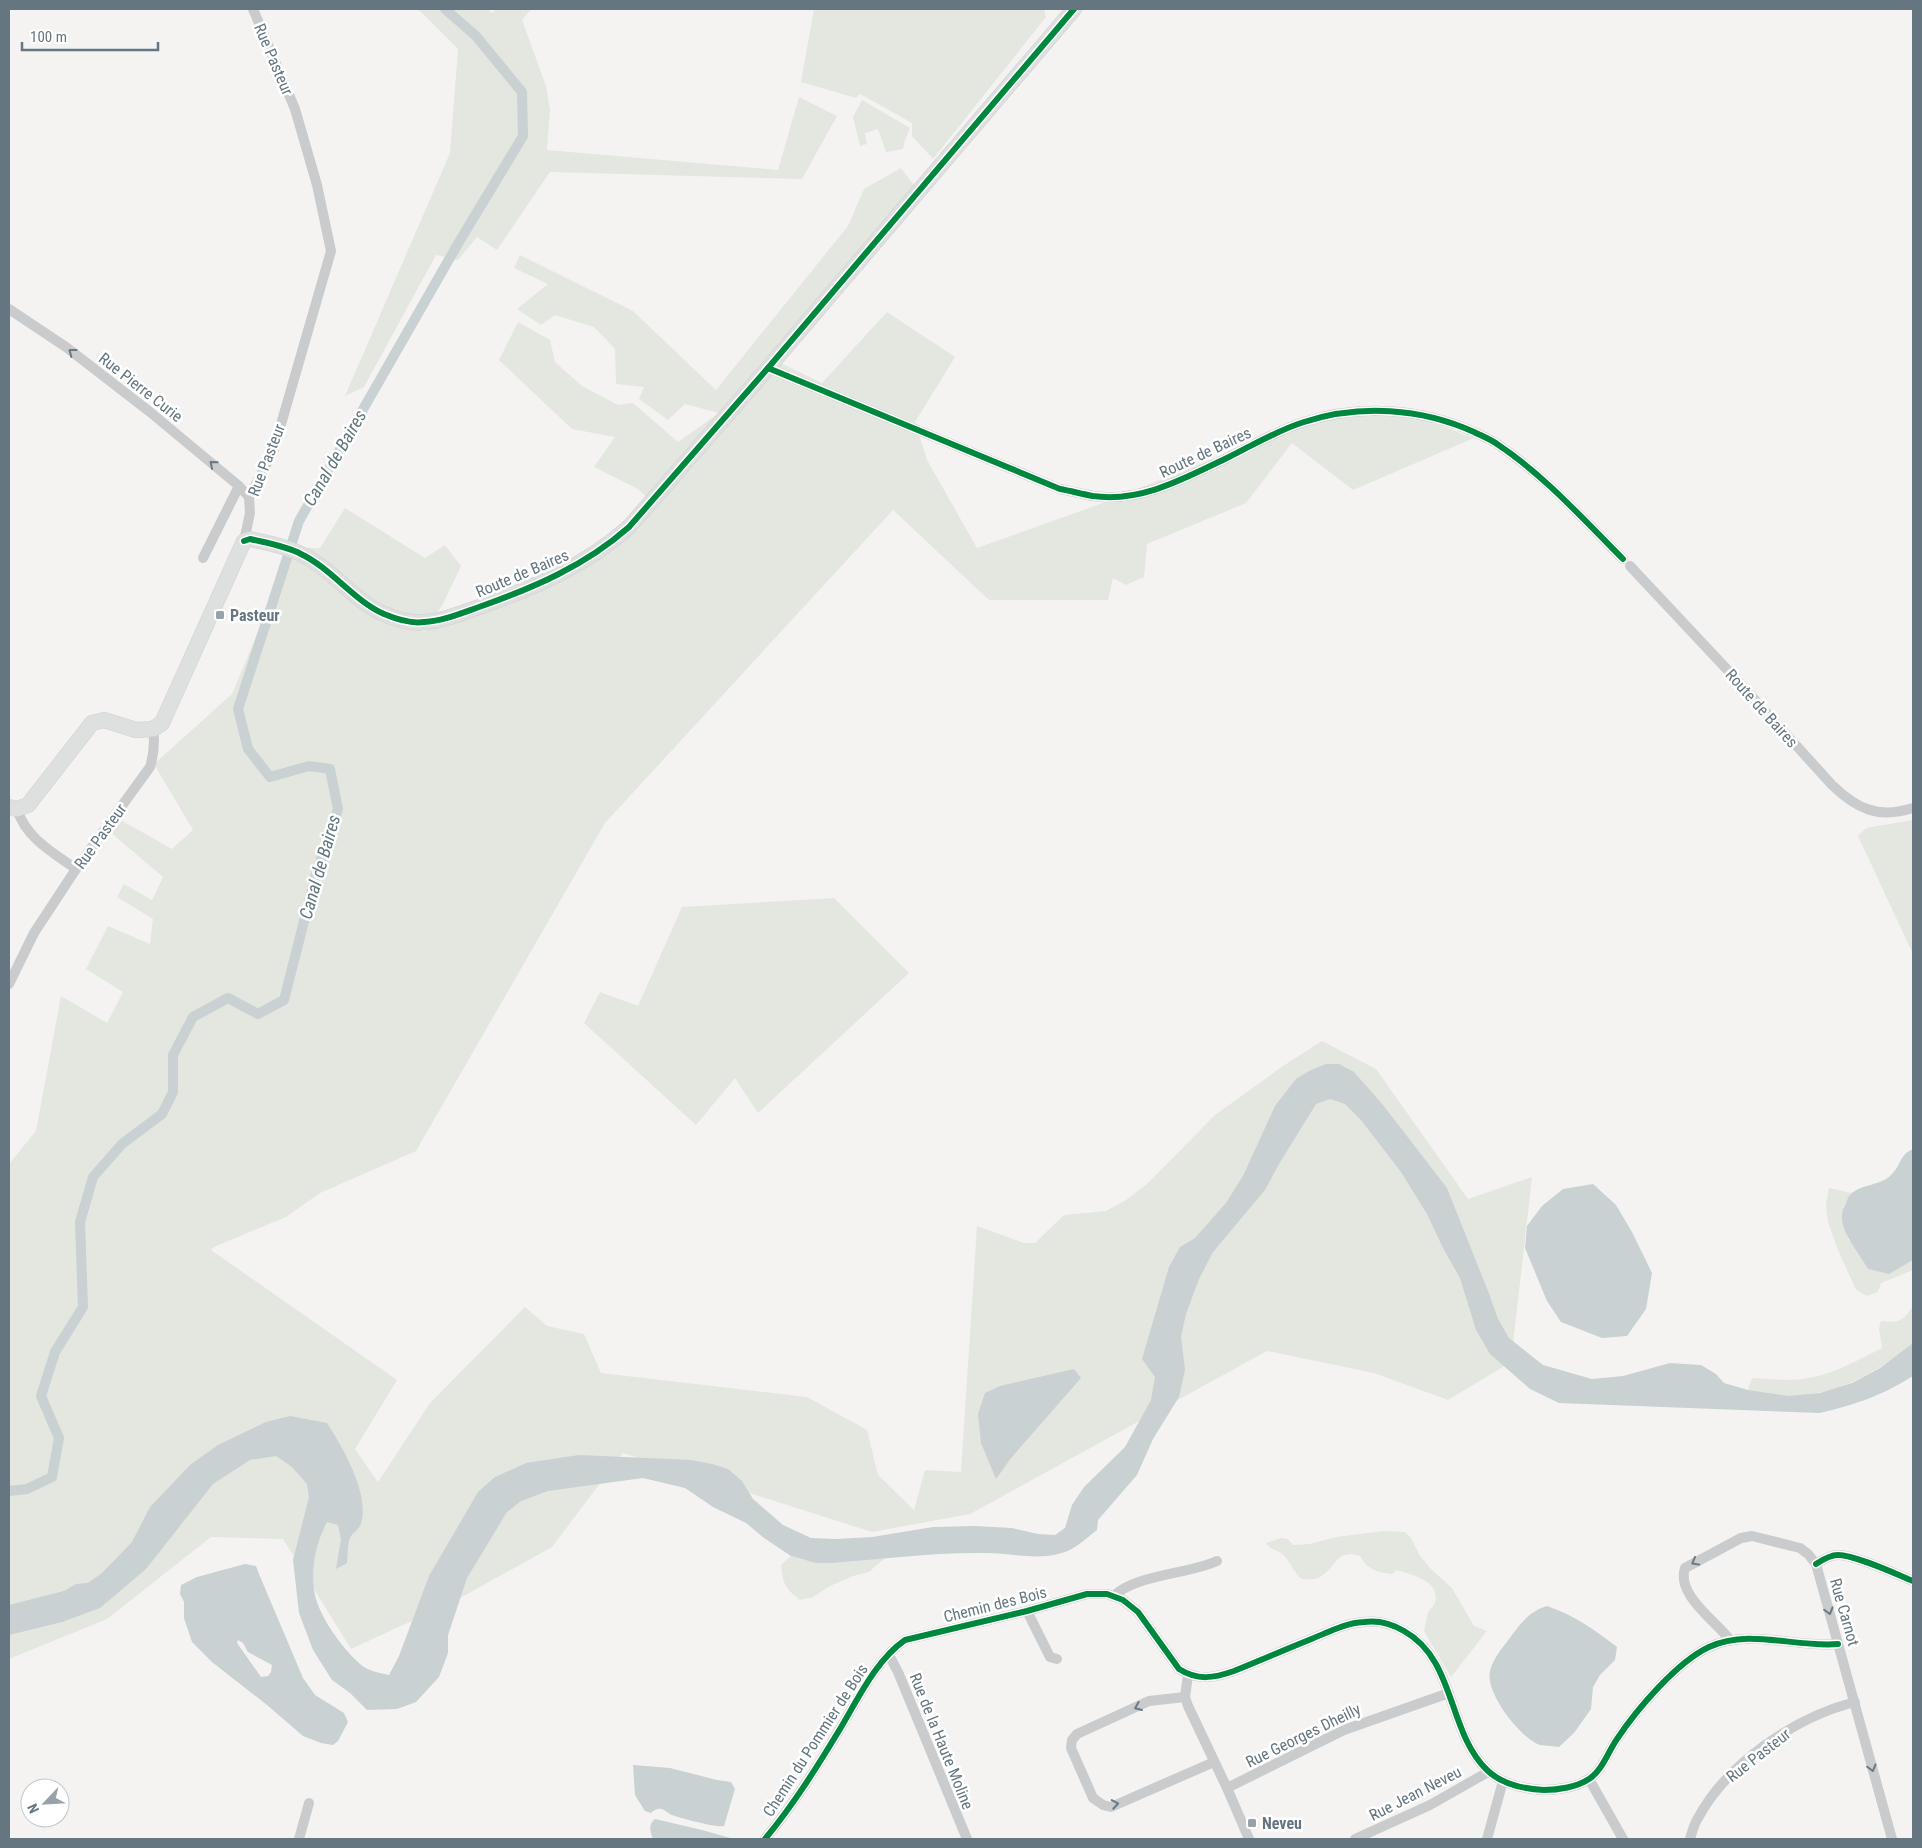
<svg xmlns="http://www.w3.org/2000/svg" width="1922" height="1848" font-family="'Roboto Condensed',sans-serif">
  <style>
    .green { fill: #e4e6e0 }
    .water { fill: #c9d1d3; fill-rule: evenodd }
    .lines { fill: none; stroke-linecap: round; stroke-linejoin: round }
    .canal { stroke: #c9d1d3; stroke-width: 10 }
    .secondary-casing { stroke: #d0d1d2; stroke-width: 16 }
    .street { stroke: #cacbcc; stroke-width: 10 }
    .secondary { stroke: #dedfdf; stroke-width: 15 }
    .cycleway-casing { stroke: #fff; stroke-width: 9 }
    .cycleway { stroke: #00873e; stroke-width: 6 }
    .oneway { stroke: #6a7a85 }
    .poi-dot { fill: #97a2a9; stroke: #fff; stroke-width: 2 }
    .labels { text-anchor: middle; stroke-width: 5; stroke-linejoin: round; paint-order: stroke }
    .street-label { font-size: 16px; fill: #657681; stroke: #fff }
    .poi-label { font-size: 16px; font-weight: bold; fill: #657681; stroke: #fff; text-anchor: start }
    .water-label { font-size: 18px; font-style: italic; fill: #60777e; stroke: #fff }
  </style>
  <rect width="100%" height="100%" fill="#f4f3f2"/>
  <!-- green -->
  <g class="green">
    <polygon points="418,9 487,9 493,13 496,9 531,9 522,20 546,86 550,110 547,150 778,170 799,97 837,116 802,179 550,172 497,250 477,237 458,260 436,255 364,387 345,396 450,153 458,49"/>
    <polygon points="814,9 1044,9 1046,17 933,159 912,136 912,123 860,94 856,98 801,82"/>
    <polygon points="862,100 910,128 905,140 903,149 886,152 878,129 865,133 867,144 860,146 853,117"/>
    <polygon points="901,168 916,188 772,359 822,383 887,312 955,357 915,422 927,460 977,548 1092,507 1310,420 1400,411 1474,438 1353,490 1292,443 1246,503 1147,544 1144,577 1126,585 1113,578 1108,600 989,600 893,510 605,823 416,1151 320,1193 286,1217 216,1246 211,1250 397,1380 355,1449 378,1482 430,1403 525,1307 547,1326 584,1334 601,1373 807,1397 867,1430 878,1475 914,1510 925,1470 961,1472 977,1226 1024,1243 1035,1243 1064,1215 1106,1211 1126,1200 1147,1184 1215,1115 1283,1066 1322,1041 1376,1069 1468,1199 1532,1177 1511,1362 1448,1400 1374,1373 1267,1351 970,1514 872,1532 623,1453 552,1547 453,1602 351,1649 283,1539 211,1537 107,1619 9,1659 9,1164 36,1131 61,996 107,1023 123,992 86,969 108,926 150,944 153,919 117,897 124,884 152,900 163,877 110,832 119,819 172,849 193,830 154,764 232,694 293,548 320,548 345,508 425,558 445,545 461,566 442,606 421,632 507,604 595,561 657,507 638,489 594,467 615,437 572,429 499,360 518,322 550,340 555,362 582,386 618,405 633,403 678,442 719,413 685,404 668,420 639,399 644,387 616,384 615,349 594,327 555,315 541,325 517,309 548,284 514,268 520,255 633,311 716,390 848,226 864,189"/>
    <polygon points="1913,820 1913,954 1858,836 1866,828"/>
    <polygon points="834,898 909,973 758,1113 735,1078 696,1125 584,1023 600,992 638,1006 682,907"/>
    <polygon points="1829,1188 1852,1193 1843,1207 1848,1239 1861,1256 1868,1269 1889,1273 1913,1260 1913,1270 1881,1283 1878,1292 1867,1296 1856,1290 1838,1250 1828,1222 1826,1205"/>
    <path d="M1913,1306V1343C1877,1372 1838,1395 1791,1396C1777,1396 1762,1392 1748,1390L1752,1378C1772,1379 1794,1382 1814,1377C1837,1372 1860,1359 1882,1348L1879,1328L1881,1321C1900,1323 1903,1321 1913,1306Z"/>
    <path d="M1384,1531L1405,1532L1411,1538L1420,1556L1431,1569L1452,1588L1474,1626L1487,1631L1451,1677L1424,1631C1426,1625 1426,1617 1429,1611C1431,1608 1434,1606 1435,1602C1441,1581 1410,1574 1396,1570L1393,1574C1378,1573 1367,1569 1360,1556C1334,1548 1337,1569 1318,1578C1313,1580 1307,1579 1302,1579C1293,1573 1291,1561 1282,1554C1276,1549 1271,1550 1266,1543L1281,1538L1288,1539L1293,1545L1310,1544L1336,1537Z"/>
    <path d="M791,1556C822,1567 853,1561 885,1558L869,1572L853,1576L830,1586L813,1597L800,1600C785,1588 783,1584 781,1565Z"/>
  </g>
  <!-- water -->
  <g class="water">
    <path d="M1326,1064H1339L1354,1072L1383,1105L1447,1188L1488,1291L1498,1319L1509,1338L1543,1365L1592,1379L1623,1376L1670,1363L1701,1365L1716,1374L1724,1383L1748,1390L1789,1396L1820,1393L1852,1383L1880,1368L1913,1343V1376C1881,1396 1857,1404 1820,1413L1559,1403L1530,1389L1490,1354L1476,1330L1460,1278L1443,1248L1427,1214L1401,1172L1361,1120L1345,1104L1330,1099L1316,1104L1279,1164L1265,1190L1213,1252L1199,1279L1186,1314L1181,1337L1185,1370L1179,1397L1153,1439L1137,1475L1098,1520L1097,1530C1085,1539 1074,1551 1058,1554C1034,1560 1010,1553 986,1553C935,1552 883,1559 832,1563H816L791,1556L764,1538L746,1523L713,1507L685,1488L643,1478L548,1491L521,1501L507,1512L467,1578L448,1635V1653L439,1677L416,1702L397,1709L367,1710L350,1693L332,1680L313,1650L299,1613L293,1560L309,1497L307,1484L292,1467L276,1456L250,1460L213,1484L146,1569L100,1608L62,1622L9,1635V1605L64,1591L76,1584L88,1583L102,1573L132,1542L150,1507L190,1465L218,1445L266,1422L290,1416L327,1423C343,1448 370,1494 361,1524C359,1529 354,1532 351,1536C347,1543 348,1556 347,1563L336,1569L341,1539L338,1525L327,1522C316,1543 311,1566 314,1590C317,1614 342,1648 360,1664C368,1671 380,1673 389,1675L399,1656L429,1576L478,1492L495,1477L526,1463L579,1455L691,1460L712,1464L728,1469L742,1481L753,1499L783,1525L811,1538L836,1539L872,1537L933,1527L974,1526L1012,1528L1038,1534L1055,1535L1065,1528L1072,1505L1084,1487L1125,1447L1151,1400L1155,1377L1142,1359L1169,1267L1180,1247L1195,1238L1226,1203L1243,1176L1275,1106L1296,1079L1309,1071Z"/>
    <path d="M1913,1149V1260L1889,1274L1868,1269C1858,1250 1832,1225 1846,1203C1847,1200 1849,1195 1852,1193C1863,1184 1882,1185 1891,1175C1901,1166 1899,1155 1913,1149Z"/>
    <polygon points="1593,1184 1616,1205 1632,1232 1652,1273 1646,1309 1627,1336 1602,1338 1561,1322 1547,1301 1525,1248 1527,1226 1542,1206 1563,1189"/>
    <polygon points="1074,1369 1081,1378 1011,1458 996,1479 981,1443 978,1414 985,1393 1000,1386"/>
    <path d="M245,1564L256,1566L259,1574L303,1678L315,1695L344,1713L348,1722L338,1741L333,1745L321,1743L303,1736L267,1705L212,1662L192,1642L184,1618V1602L180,1594L181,1585L197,1577ZM238,1640L243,1643L248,1652L272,1665L271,1672L268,1676L261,1677L237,1643Z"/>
    <path d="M1547,1606C1574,1615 1595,1630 1617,1647L1615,1660L1600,1675L1593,1687L1591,1709L1574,1733L1559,1747C1553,1746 1546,1746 1540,1745C1520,1738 1485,1693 1490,1671C1493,1658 1504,1646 1512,1635C1522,1622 1530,1611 1547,1606Z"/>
    <path d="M633,1765L670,1768L717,1780L731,1782L735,1789L724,1826C717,1828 680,1818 672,1815C669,1814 665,1810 662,1809C657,1808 654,1810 651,1813L645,1811L635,1795Z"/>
    <path d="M655,1819L702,1830L734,1839H653C650,1832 648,1824 655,1819Z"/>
  </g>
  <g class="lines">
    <!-- canal -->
    <polyline class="canal" points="9,1491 27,1489 52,1477 59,1438 41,1396 55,1352 83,1307 80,1222 93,1177 122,1144 162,1114 173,1092 173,1055 193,1017 228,998 258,1014 284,1000 316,874 338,809 330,769 309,766 270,777 248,749 238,709 299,521 459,242 523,136 522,92 475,35 445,9"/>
    <defs>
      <path id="secondary" d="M9,807L17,809L28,805L92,723L104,720L136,730L153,729L162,723L244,541L250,539C267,543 286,546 301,554C332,569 353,600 384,614C396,619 411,624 424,622C443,621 462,613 479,607C533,588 585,566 629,527L768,368L1074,9"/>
    </defs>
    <!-- secondary casing -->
    <use href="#secondary" class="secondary-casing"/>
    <!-- street -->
    <g class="street">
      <polyline points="9,309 66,347 150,412 239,486 249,497"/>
      <path d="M768,368L1060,489C1071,491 1082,494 1093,496C1142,503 1187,477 1229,457C1253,445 1278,430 1304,422C1360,404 1421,408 1474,432C1482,436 1490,439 1497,444C1544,475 1583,519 1623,559"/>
      <polyline points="244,541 250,513 249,497 273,452 331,251 317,185 295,109 253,9"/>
      <polyline points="203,558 239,486"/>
      <path d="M1630,566L1736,679L1832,785C1857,809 1878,819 1913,808"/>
      <path d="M17,809C26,838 52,852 76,869"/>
      <path d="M9,984L34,933L76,869L150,767C154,754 155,742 153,729"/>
      <path d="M1816,1564C1822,1560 1830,1555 1838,1555C1855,1555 1896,1574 1913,1581"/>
      <path d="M1114,1596C1134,1575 1189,1574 1217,1561"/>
      <polyline points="1027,1611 1050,1657 1057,1659"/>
      <path d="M1730,1640C1716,1621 1676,1595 1685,1568L1741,1538L1752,1536L1800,1548L1808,1554L1816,1564L1892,1839"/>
      <polyline points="889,1655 898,1672 967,1839"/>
      <polyline points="1188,1675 1185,1697 1188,1706 1227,1788 1249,1839"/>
      <polyline points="1185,1697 1149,1701 1077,1734 1072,1740 1071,1748 1093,1798 1103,1805 1111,1807 1214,1762"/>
      <polyline points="1589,1779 1623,1839"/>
      <polyline points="1227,1788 1344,1730 1449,1693"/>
      <polyline points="299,1839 309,1803"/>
      <path d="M765,1839C794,1804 817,1767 840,1729C858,1699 876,1660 905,1640L1027,1611L1087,1594H1107L1123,1600L1138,1612L1179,1669C1198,1681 1214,1678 1234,1671C1259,1661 1284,1650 1309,1640C1327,1633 1344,1623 1364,1622C1378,1620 1392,1624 1404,1631C1456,1660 1447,1731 1487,1770C1501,1784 1525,1789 1544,1790C1558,1790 1577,1787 1589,1779C1602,1771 1608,1752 1617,1739C1637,1709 1677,1662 1709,1647C1749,1628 1796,1648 1838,1644"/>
      <polyline points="1355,1839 1430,1805 1488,1772"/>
      <polyline points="1487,1839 1503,1781"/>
      <path d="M1690,1839C1692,1832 1694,1824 1698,1818C1727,1764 1795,1717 1855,1702"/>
    </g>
    <!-- secondary -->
    <use href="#secondary" class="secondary"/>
    <defs>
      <g id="cycleway">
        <path d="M768,368L1060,489C1071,491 1082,494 1093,496C1142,503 1187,477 1229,457C1253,445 1278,430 1304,422C1360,404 1421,408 1474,432C1482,436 1490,439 1497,444C1544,475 1583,519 1623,559"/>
        <path d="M244,541L250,539C267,543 286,546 301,554C332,569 353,600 384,614C396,619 411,624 424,622C443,621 462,613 479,607C533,588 585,566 629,527L768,368L1074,9"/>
        <path d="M1816,1564C1822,1560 1830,1555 1838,1555C1855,1555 1896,1574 1913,1581"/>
        <path d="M765,1839C794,1804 817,1767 840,1729C858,1699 876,1660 905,1640L1027,1611L1087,1594H1107L1123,1600L1138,1612L1179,1669C1198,1681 1214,1678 1234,1671C1259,1661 1284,1650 1309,1640C1327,1633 1344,1623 1364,1622C1378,1620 1392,1624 1404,1631C1456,1660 1447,1731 1487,1770C1501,1784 1525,1789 1544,1790C1558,1790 1577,1787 1589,1779C1602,1771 1608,1752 1617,1739C1637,1709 1677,1662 1709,1647C1749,1628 1796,1648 1838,1644"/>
      </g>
    </defs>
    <!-- cycleway casing -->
    <use href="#cycleway" class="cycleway-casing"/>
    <!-- cycleway -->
    <use href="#cycleway" class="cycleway"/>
  </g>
  <!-- one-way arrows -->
  <defs><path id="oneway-chevron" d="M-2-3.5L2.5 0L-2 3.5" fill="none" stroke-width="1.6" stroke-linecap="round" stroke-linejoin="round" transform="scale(1.25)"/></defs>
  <g class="oneway">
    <use href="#oneway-chevron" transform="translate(72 352) rotate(-143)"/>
    <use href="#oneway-chevron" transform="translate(213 464) rotate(-140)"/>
    <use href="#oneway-chevron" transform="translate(1695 1562) rotate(151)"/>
    <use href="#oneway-chevron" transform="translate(1829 1611) rotate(74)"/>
    <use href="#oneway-chevron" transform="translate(1138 1707) rotate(157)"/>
    <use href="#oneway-chevron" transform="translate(1872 1768) rotate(75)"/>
    <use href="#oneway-chevron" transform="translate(1115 1804) rotate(-10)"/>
  </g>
  <!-- markers -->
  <g class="poi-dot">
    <rect x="215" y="610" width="10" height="10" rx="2.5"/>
    <rect x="1247" y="1818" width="10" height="10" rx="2.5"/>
  </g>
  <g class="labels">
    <!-- street labels -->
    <g class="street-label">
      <text transform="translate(274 59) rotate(67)" y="6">Rue Pasteur</text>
      <text transform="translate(141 387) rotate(38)" y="6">Rue Pierre Curie</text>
      <text transform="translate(1205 452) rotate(-25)" y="6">Route de Baires</text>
      <text transform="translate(266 460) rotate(-69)" y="6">Rue Pasteur</text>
      <text transform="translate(522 573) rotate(-23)" y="6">Route de Baires</text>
      <text transform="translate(1762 708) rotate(48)" y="6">Route de Baires</text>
      <text transform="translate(100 836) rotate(-54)" y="6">Rue Pasteur</text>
      <text transform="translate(995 1604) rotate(-14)" y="6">Chemin des Bois</text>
      <text transform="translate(1845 1612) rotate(74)" y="6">Rue Carnot</text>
      <text transform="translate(1303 1735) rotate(-26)" y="6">Rue Georges Dheilly</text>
      <text transform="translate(815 1740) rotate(-57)" y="6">Chemin du Pommier de Bois</text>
      <text transform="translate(942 1741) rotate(68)" y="6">Rue de la Haute Moline</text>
      <text transform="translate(1758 1755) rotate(-38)" y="6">Rue Pasteur</text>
      <text transform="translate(1415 1793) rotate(-27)" y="6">Rue Jean Neveu</text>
    </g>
    <!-- poi labels -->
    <g class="poi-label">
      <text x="230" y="621">Pasteur</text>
      <text x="1262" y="1829">Neveu</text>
    </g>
    <!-- water labels -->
    <g class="water-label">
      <text transform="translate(335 458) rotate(-60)" y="6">Canal de Baires</text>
      <text transform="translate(320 867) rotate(-74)" y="6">Canal de Baires</text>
    </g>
  </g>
  <!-- border -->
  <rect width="1922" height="1848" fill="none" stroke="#657681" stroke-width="20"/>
  <!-- north arrow -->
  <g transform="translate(45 1803) rotate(245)"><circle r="24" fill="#ffffff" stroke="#c1c8cd"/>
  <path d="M0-4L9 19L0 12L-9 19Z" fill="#97a2a9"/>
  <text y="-8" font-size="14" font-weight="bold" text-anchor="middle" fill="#657681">N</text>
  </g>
  <!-- scale -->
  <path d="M22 42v8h136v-8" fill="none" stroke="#657681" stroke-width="2.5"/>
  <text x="30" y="42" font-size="15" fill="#657681" stroke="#ffffff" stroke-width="4" paint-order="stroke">100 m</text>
</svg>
